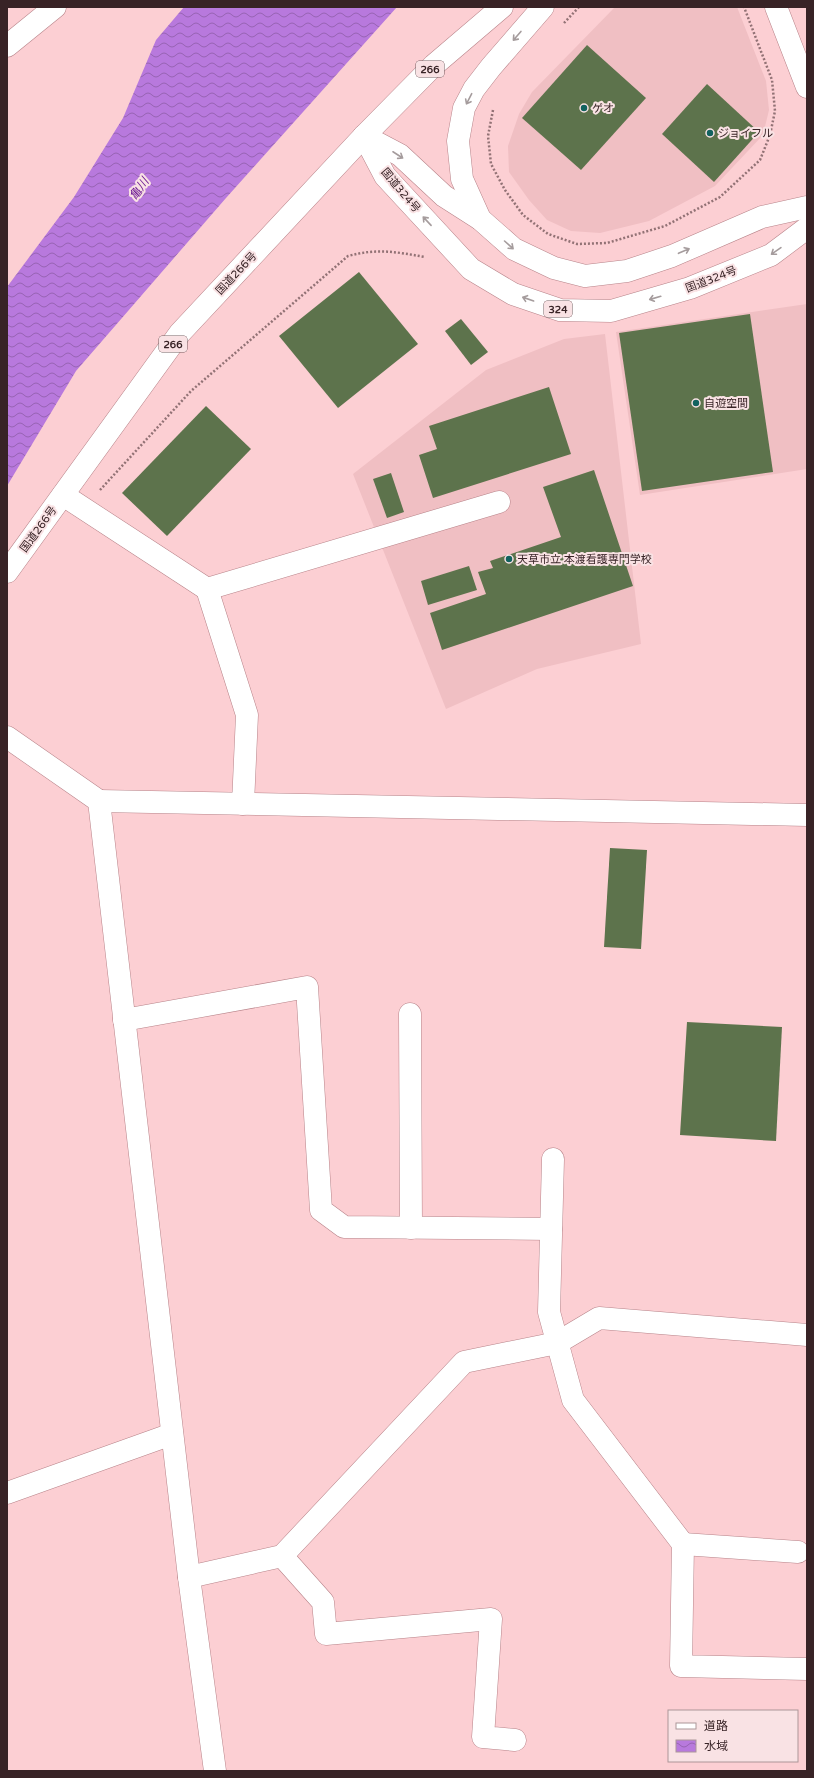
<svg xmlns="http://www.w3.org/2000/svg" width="814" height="1778" font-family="'Varela Round','Noto Sans JP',sans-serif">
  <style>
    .built { fill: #f0bfc3 }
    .water { fill: url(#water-waves) }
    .building { fill: #5d734c }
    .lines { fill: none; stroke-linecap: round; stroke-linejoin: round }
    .minor-casing { stroke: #b78389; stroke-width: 23 }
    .highway-casing { stroke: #b78389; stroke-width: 23 }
    .path { stroke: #927275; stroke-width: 2.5; stroke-dasharray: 2 2; stroke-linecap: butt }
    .minor { stroke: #fff; stroke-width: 22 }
    .highway { stroke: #fff; stroke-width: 22 }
    .oneway { stroke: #a59c9d }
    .poi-dot { fill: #12625f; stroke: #f9e2e4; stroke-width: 1.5 }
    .labels { text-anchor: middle; stroke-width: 4; stroke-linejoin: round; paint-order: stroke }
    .shield { fill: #f9e2e4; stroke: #725c5f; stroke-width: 1 }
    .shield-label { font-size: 10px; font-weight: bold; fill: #382326 }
    .poi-label { font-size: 11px; fill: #382326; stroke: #f9e2e4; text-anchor: start }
    .street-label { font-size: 11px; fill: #382326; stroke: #f9e2e4 }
    .water-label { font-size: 12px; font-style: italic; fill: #6f1e95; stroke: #f9e2e4 }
  </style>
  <defs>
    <pattern id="water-waves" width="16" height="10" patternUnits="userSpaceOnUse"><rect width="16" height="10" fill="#b879dd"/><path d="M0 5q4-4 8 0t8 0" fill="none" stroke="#9763b3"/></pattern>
  </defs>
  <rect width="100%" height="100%" fill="#fccfd3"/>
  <!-- built -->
  <g class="built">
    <polygon points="615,7 737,7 766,81 769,110 763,135 715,186 649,221 600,233 571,231 547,220 529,200 509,172 508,146 519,114 532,92"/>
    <polygon points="807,304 807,469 640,495 616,332"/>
    <polygon points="605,334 641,644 537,669 446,709 353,474 486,370 564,339"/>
  </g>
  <!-- water -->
  <polygon class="water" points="184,7 397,7 226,198 76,371 7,486 7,287 74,197 123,118 156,40"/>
  <!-- building -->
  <g class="building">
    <polygon points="587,45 646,98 581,170 522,118"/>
    <polygon points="707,84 759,132 714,182 662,134"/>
    <polygon points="359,272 418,344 338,408 279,336"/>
    <polygon points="750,314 773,472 642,491 619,333"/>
    <polygon points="461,319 488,352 471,365 445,331"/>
    <polygon points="549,387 571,454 433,498 419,455 437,449 429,426"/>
    <polygon points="206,406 251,449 167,536 122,493"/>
    <polygon points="594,470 633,586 442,650 430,613 486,594 478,572 493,568 490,561 561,537 543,487"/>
    <polygon points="391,473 404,512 387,518 373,479"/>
    <polygon points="469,566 477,590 428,605 421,581"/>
    <polygon points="610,848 647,850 641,949 604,947"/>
    <polygon points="687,1022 782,1027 776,1141 680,1135"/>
  </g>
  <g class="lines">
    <defs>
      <g id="minor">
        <polyline points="7,46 55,7"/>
        <polyline points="63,495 207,589 499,502"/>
        <polyline points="207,589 247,715 243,804"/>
        <polyline points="7,737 99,801 189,1577 215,1771"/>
        <polyline points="99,801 807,815"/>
        <polyline points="410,1014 411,1228"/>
        <polyline points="124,1020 307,987 321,1210 344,1227 551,1229"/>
        <polyline points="553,1159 549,1312 573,1400 683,1544 681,1666 807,1669"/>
        <polyline points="7,1493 172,1434"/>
        <polyline points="683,1544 798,1552"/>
        <polyline points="282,1556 323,1602 326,1634 491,1619 483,1737 515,1740"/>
        <polyline points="189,1577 282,1556 464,1362 557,1343 599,1318 807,1335"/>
      </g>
      <g id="highway">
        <polyline points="776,7 807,87"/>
        <polyline points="364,136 385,176 471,269 513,294 560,310 611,311 690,288 771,255 807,228"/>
        <polyline points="364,136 400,155 444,196 480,219 514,249 554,268 585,276 627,271 672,256 762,217 807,207"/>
        <polyline points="480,219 462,179 458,141 464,108 474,89 491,67 543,7"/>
        <polyline points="7,572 180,333 364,136 434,65 502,7"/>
      </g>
    </defs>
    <!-- minor casing -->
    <use href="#minor" class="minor-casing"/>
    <!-- highway casing -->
    <use href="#highway" class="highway-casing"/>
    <!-- path -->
    <g class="path">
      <polyline points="564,23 579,7"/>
      <polyline points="493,110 488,136 491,164 505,190 523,215 548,234 577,244 607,243 665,226 720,197 760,160 770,135 775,111 772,80 744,7"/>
      <path d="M100,490L191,391L348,256C378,248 396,252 425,257"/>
    </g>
    <!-- minor -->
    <use href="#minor" class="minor"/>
    <!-- highway -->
    <use href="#highway" class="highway"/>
  </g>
  <!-- one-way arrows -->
  <defs><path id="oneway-shaft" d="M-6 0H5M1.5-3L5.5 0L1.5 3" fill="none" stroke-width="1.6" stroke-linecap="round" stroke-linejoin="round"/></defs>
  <g class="oneway">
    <use href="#oneway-shaft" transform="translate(517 36) rotate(131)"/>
    <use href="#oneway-shaft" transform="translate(469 99) rotate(117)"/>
    <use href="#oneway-shaft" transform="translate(398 155) rotate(33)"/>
    <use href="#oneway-shaft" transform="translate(427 221) rotate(-133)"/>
    <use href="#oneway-shaft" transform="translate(509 245) rotate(42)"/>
    <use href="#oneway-shaft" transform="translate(684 251) rotate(-23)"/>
    <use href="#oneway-shaft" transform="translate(776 251) rotate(145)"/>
    <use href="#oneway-shaft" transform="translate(655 298) rotate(164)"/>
    <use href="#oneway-shaft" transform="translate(528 299) rotate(-161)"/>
  </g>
  <!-- markers -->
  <g class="poi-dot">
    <circle cx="584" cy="108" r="4"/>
    <circle cx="710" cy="133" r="4"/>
    <circle cx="696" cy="403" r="4"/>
    <circle cx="509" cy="559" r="4"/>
  </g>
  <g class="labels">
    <!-- shield labels -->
    <g class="shield">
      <rect x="416" y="61" width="28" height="16" rx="3"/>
      <rect x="544" y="301" width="28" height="16" rx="3"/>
      <rect x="159" y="336" width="28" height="16" rx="3"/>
    </g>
    <g class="shield-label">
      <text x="430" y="73">266</text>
      <text x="558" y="313">324</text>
      <text x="173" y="348">266</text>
    </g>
    <!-- poi labels -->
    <g class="poi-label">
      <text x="592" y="112">ゲオ</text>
      <text x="718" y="137">ジョイフル</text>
      <text x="704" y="407">自遊空間</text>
      <text x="517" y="563">天草市立 本渡看護専門学校</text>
    </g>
    <!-- street labels -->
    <g class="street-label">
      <text transform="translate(401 190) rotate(50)" y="4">国道324号</text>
      <text transform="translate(236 273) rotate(-47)" y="4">国道266号</text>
      <text transform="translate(711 279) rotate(-21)" y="4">国道324号</text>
      <text transform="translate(38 529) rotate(-54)" y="4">国道266号</text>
    </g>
    <!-- water labels -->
    <g class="water-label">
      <text transform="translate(139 189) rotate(-55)" y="4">亀川</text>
    </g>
  </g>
  <!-- border -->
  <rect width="814" height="1778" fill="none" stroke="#382326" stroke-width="16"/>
  <!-- legend -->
  <rect x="668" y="1710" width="130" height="52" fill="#f9e2e4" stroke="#ac9698"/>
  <rect x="676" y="1723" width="20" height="6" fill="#ffffff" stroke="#ac9698"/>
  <text x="704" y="1730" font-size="12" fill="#382326">道路</text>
  <rect x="676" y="1740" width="20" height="12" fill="url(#water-waves)" stroke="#ac9698"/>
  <text x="704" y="1750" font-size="12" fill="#382326">水域</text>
</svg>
